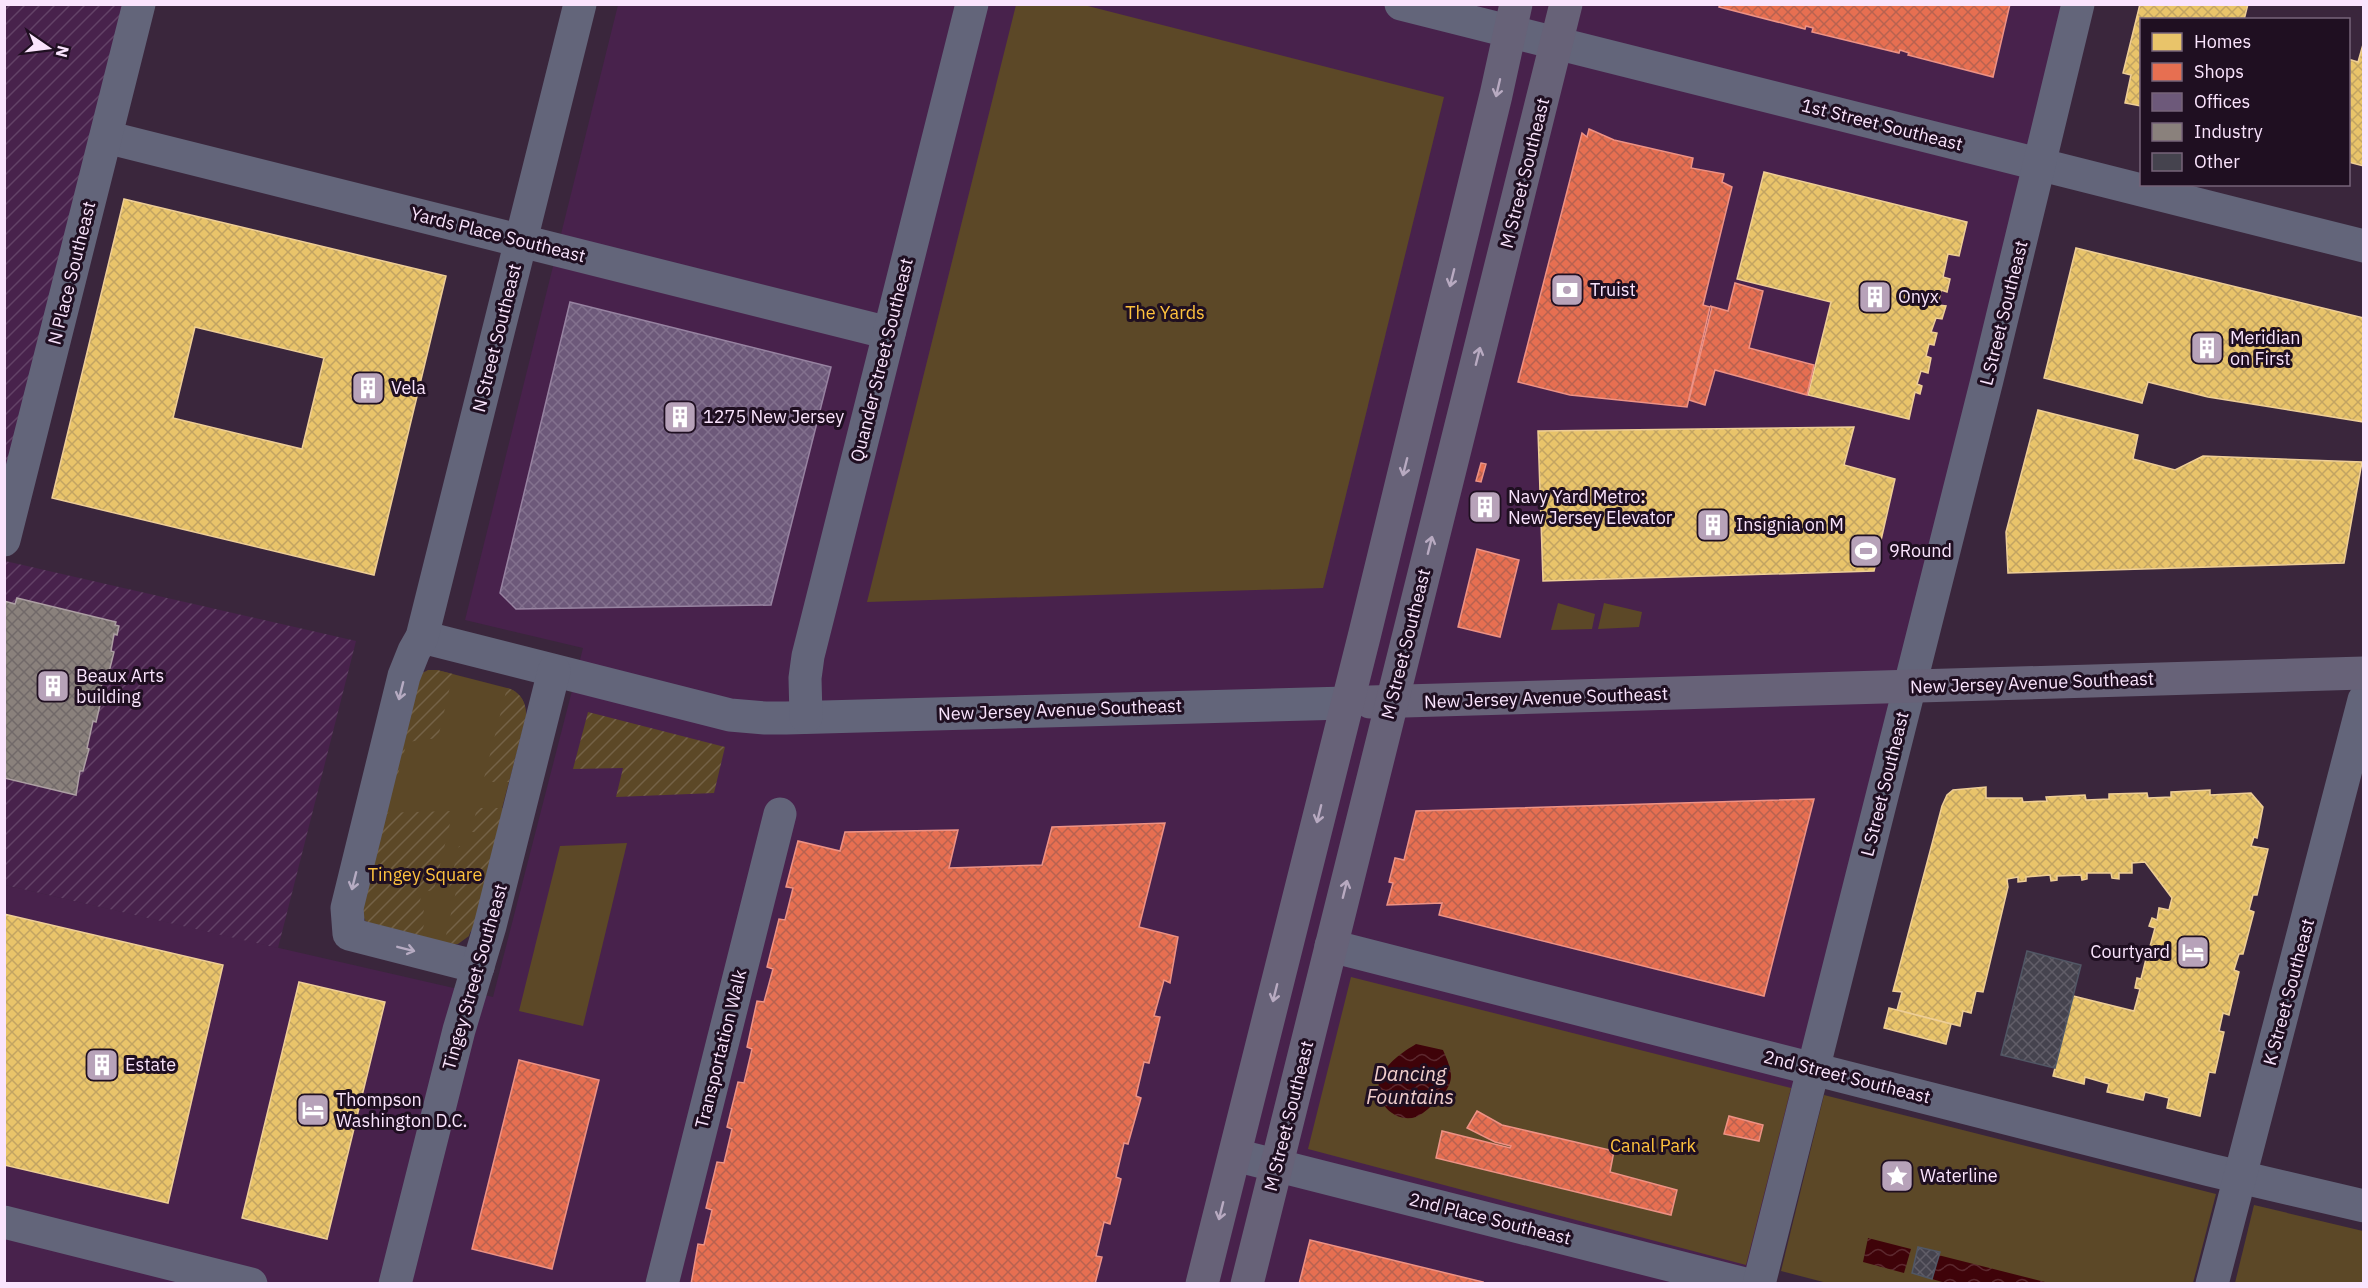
<svg xmlns="http://www.w3.org/2000/svg" width="2368" height="1288" font-family="'IBM Plex Sans',sans-serif">
  <style>
    .built { fill: #48224c }
    .industrial { fill: url(#industrial-furrows) }
    .green { fill: #5c4827 }
    .garden { fill: url(#garden-furrows) }
    .water { fill: url(#water-waves) }
    .homes { fill: url(#homes-cross-hatch); stroke: #eece96; stroke-width: 1.5; fill-rule: evenodd }
    .shops { fill: url(#shops-cross-hatch); stroke: #ed9285; stroke-width: 1.5 }
    .offices { fill: url(#offices-cross-hatch); stroke: #9783a1; stroke-width: 1.5 }
    .industry { fill: url(#industry-cross-hatch); stroke: #ac9fa3; stroke-width: 1.5 }
    .building { fill: url(#building-cross-hatch); stroke: #515765; stroke-width: 1.5 }
    .lines { fill: none; stroke-linecap: round; stroke-linejoin: round }
    .minor { stroke: #63657a; stroke-width: 33 }
    .major { stroke: #676278; stroke-width: 33 }
    .oneway { stroke: #b8aac1 }
    .oneway2 { stroke: #b6abc2 }
    .labels { text-anchor: middle; stroke-width: 6; stroke-linejoin: round; paint-order: stroke }
    .street-label { font-size: 18px; fill: #fae4fd; stroke: #1f0f21 }
    .poi-label { font-size: 18px; fill: #fae4fd; stroke: #1f0f21; text-anchor: start }
    .park-label { font-size: 18px; fill: #ffc33e; stroke: #1f0f21 }
    .water-label { font-size: 20px; font-style: italic; fill: #f1cecc; stroke: #1f0f21 }
  </style>
  <defs>
    <pattern id="industrial-furrows" width="10" height="10" patternUnits="userSpaceOnUse" patternTransform="scale(1.5)"><rect width="10" height="10" fill="#48224c"/><path d="M-1 1l2-2M0 10L10 0M9 11l2-2" fill="none" stroke="#634267"/></pattern>
    <pattern id="garden-furrows" width="10" height="10" patternUnits="userSpaceOnUse" patternTransform="scale(1.5)"><rect width="10" height="10" fill="#5c4827"/><path d="M-1 1l2-2M0 10L10 0M9 11l2-2" fill="none" stroke="#746247"/></pattern>
    <pattern id="water-waves" width="16" height="10" patternUnits="userSpaceOnUse" patternTransform="scale(1.5)"><rect width="16" height="10" fill="#3f0309"/><path d="M0 5q4-4 8 0t8 0" fill="none" stroke="#5c282e"/></pattern>
    <pattern id="homes-cross-hatch" width="8" height="8" patternUnits="userSpaceOnUse" patternTransform="scale(1.5)"><rect width="8" height="8" fill="#e9c46a"/><path d="M0 0l8 8M0 8l8-8" fill="none" stroke="#c2a462"/></pattern>
    <pattern id="shops-cross-hatch" width="8" height="8" patternUnits="userSpaceOnUse" patternTransform="scale(1.5)"><rect width="8" height="8" fill="#e76f51"/><path d="M0 0l8 8M0 8l8-8" fill="none" stroke="#b86250"/></pattern>
    <pattern id="offices-cross-hatch" width="8" height="8" patternUnits="userSpaceOnUse" patternTransform="scale(1.5)"><rect width="8" height="8" fill="#6d597a"/><path d="M0 0l8 8M0 8l8-8" fill="none" stroke="#83718e"/></pattern>
    <pattern id="industry-cross-hatch" width="8" height="8" patternUnits="userSpaceOnUse" patternTransform="scale(1.5)"><rect width="8" height="8" fill="#8a817c"/><path d="M0 0l8 8M0 8l8-8" fill="none" stroke="#716969"/></pattern>
    <pattern id="building-cross-hatch" width="8" height="8" patternUnits="userSpaceOnUse" patternTransform="scale(1.5)"><rect width="8" height="8" fill="#45434e"/><path d="M0 0l8 8M0 8l8-8" fill="none" stroke="#615e68"/></pattern>
  </defs>
  <rect width="100%" height="100%" fill="#3a263c"/>
  <!-- built -->
  <polygon class="built" points="618,5 2089,5 1755,1283 5,1284 5,885 493,997 583,648 465,620"/>
  <!-- industrial -->
  <g class="industrial">
    <polygon points="5,5 133,5 5,516"/>
    <polygon points="5,561 356,641 278,948 5,885"/>
  </g>
  <!-- green -->
  <g class="green">
    <polygon points="1016,5 1084,5 1444,97 1323,588 867,602"/>
    <polygon points="1558,603 1595,614 1592,629 1551,630"/>
    <polygon points="1604,603 1642,612 1639,627 1598,629"/>
    <path d="M428,670H437L511,689C522,695 526,703 526,716L469,936L458,944H444L365,921L378,813Z"/>
    <polygon points="627,843 583,1026 519,1011 560,846"/>
    <polygon points="1351,977 1791,1088 1746,1265 1308,1149"/>
    <polygon points="1824,1095 2216,1194 2193,1283 1831,1284 1781,1271"/>
    <polygon points="2254,1205 2363,1231 2363,1283 2235,1283"/>
  </g>
  <!-- garden -->
  <g class="garden">
    <polygon points="428,670 437,670 453,674 438,738 407,742 395,785 385,786 415,677"/>
    <path d="M507,688C521,693 526,702 526,716L509,782H483Z"/>
    <polygon points="588,712 725,747 714,793 616,797 623,768 573,769"/>
    <path d="M477,808H504L476,923C468,938 462,944 444,944L457,887L449,888L459,846H473L476,832H471Z"/>
    <path d="M453,811L434,890L422,892L418,910H424L422,918H426L420,938C398,933 371,933 359,911L378,813Z"/>
  </g>
  <!-- water -->
  <g class="water">
    <path d="M1416,1044L1443,1050C1453,1073 1456,1082 1438,1100C1432,1105 1424,1114 1416,1117C1394,1124 1372,1100 1380,1079C1385,1064 1404,1051 1416,1044Z"/>
    <polygon points="1868,1238 1911,1249 1904,1273 1863,1262"/>
    <polygon points="1938,1255 2049,1283 1949,1284 1932,1279"/>
  </g>
  <!-- homes -->
  <g class="homes">
    <polygon points="2140,4 2248,4 2244,20 2142,20 2142,110 2141,106 2125,103 2131,75 2123,73"/>
    <polygon points="2364,41 2364,166 2348,162 2348,59 2358,62"/>
    <polygon points="1764,172 1967,222 1959,256 1948,254 1943,277 1950,279 1947,292 1941,290 1938,305 1946,306 1942,319 1936,318 1931,332 1937,333 1934,345 1929,344 1926,356 1931,358 1928,373 1921,371 1917,384 1922,386 1920,394 1915,392 1909,419 1808,395 1831,302 1737,279"/>
    <path d="M124,199L446,276L374,575L52,498ZM195,327L324,358L302,449L173,418Z"/>
    <polygon points="2076,248 2364,318 2364,422 2208,397 2148,382 2142,403 2044,378"/>
    <polygon points="2038,410 2138,435 2133,459 2175,470 2203,456 2362,462 2344,563 2008,573 2006,532"/>
    <polygon points="1854,427 1844,465 1895,479 1874,571 1543,581 1538,431"/>
    <polygon points="1986,787 1986,798 2022,798 2023,802 2047,801 2046,797 2085,795 2086,800 2109,799 2109,794 2147,793 2148,798 2171,797 2171,792 2210,790 2210,795 2251,793 2263,807 2257,838 2254,837 2251,846 2268,849 2257,895 2253,895 2249,910 2254,912 2243,954 2239,954 2234,970 2239,972 2229,1015 2223,1013 2219,1031 2224,1032 2215,1073 2209,1072 2200,1116 2167,1108 2169,1098 2145,1092 2143,1100 2107,1092 2109,1084 2085,1077 2084,1084 2053,1076 2073,996 2134,1011 2140,989 2135,988 2137,978 2141,979 2146,959 2141,958 2144,948 2149,950 2155,928 2149,926 2152,918 2157,920 2159,908 2169,910 2172,898 2145,862 2132,863 2132,873 2119,873 2119,879 2112,878 2111,873 2087,873 2087,879 2082,880 2081,875 2057,876 2057,880 2051,881 2050,875 2026,877 2026,881 2018,882 2018,877 2007,879 2008,887 1983,992 1976,991 1971,1013 1963,1011 1960,1026 1897,1010 1902,992 1893,991 1942,806 1947,795 1953,790"/>
    <polygon points="4,914 223,965 168,1203 4,1165"/>
    <polygon points="299,982 385,1002 327,1239 242,1218"/>
    <polygon points="1889,1008 1951,1024 1946,1044 1884,1028"/>
  </g>
  <!-- shops -->
  <g class="shops">
    <polygon points="1720,4 2010,4 1993,77 1908,55 1909,53 1900,50 1899,53 1812,32 1813,28 1806,26 1805,29 1719,7"/>
    <polygon points="1589,129 1614,140 1693,158 1691,168 1724,174 1722,182 1732,187 1703,305 1710,307 1687,407 1570,395 1518,382 1582,133 1587,137"/>
    <polygon points="1735,283 1763,291 1749,348 1814,365 1807,395 1715,370 1705,405 1689,400 1712,307 1710,306 1728,311"/>
    <polygon points="1481,463 1486,464 1481,482 1476,481"/>
    <polygon points="1482,496 1494,499 1488,518 1477,515"/>
    <polygon points="1477,549 1519,560 1500,637 1458,627"/>
    <polygon points="1814,799 1764,996 1439,915 1442,903 1387,905 1393,883 1389,882 1395,858 1404,860 1416,811"/>
    <polygon points="1165,823 1139,927 1178,937 1170,983 1164,980 1154,1016 1160,1017 1149,1063 1144,1062 1136,1096 1141,1098 1128,1144 1124,1143 1116,1177 1121,1179 1110,1224 1104,1222 1096,1256 1102,1257 1095,1284 691,1284 698,1244 704,1245 712,1210 706,1208 717,1162 724,1163 732,1129 727,1127 738,1082 744,1083 752,1049 747,1047 757,1001 764,1002 773,969 767,967 779,919 785,920 793,888 786,887 798,841 840,851 845,832 958,830 949,868 1042,865 1052,827"/>
    <polygon points="519,1060 599,1080 552,1269 472,1249"/>
    <polygon points="1477,1111 1502,1125 1614,1151 1610,1172 1677,1190 1671,1215 1436,1158 1442,1131 1510,1148 1511,1146 1495,1142 1467,1128"/>
    <polygon points="1729,1116 1763,1125 1759,1141 1724,1134"/>
    <polygon points="1310,1240 1483,1282 1482,1284 1299,1284"/>
  </g>
  <!-- offices -->
  <polygon class="offices" points="570,302 831,367 771,605 516,609 500,593"/>
  <!-- industry -->
  <polygon class="industry" points="17,598 116,622 115,625 119,626 117,635 114,634 111,651 114,652 109,672 105,671 98,700 101,701 96,722 93,721 87,748 89,749 83,771 80,771 76,795 4,778 4,601 15,604"/>
  <!-- building -->
  <g class="building">
    <polygon points="2027,951 2081,965 2055,1068 2001,1055"/>
    <polygon points="1918,1247 1940,1252 1932,1279 1912,1273"/>
  </g>
  <g class="lines">
    <!-- minor -->
    <g class="minor">
      <polyline points="1401,4 2364,246"/>
      <polyline points="106,137 889,333"/>
      <polyline points="4,540 139,4"/>
      <polyline points="422,637 730,715 765,718 786,718 1347,703"/>
      <polyline points="806,717 805,678 808,656 972,4"/>
      <polyline points="1331,946 2210,1170 2364,1206"/>
      <polyline points="478,967 349,934 347,908 404,676 414,651 422,637 580,4"/>
      <polyline points="1235,1155 1745,1284"/>
      <polyline points="4,1222 251,1284"/>
      <polyline points="395,1284 459,1030 490,926 554,671"/>
      <polyline points="662,1284 780,814"/>
      <polyline points="1759,1284 1987,380 2078,4"/>
      <polyline points="2212,1284 2364,700"/>
    </g>
    <!-- major -->
    <g class="major">
      <polyline points="1370,702 2364,673"/>
      <polyline points="1202,1284 1365,633 1496,95 1516,4"/>
      <polyline points="1247,1284 1566,4"/>
    </g>
  </g>
  <!-- one-way arrows -->
  <defs><path id="oneway-shaft" d="M-6 0H5M1.5-3L5.5 0L1.5 3" fill="none" stroke-width="1.6" stroke-linecap="round" stroke-linejoin="round" transform="scale(1.5)"/></defs>
  <g class="oneway">
    <use href="#oneway-shaft" transform="translate(1498 88) rotate(103)"/>
    <use href="#oneway-shaft" transform="translate(1452 278) rotate(104)"/>
    <use href="#oneway-shaft" transform="translate(1478 356) rotate(-76)"/>
    <use href="#oneway-shaft" transform="translate(1405 467) rotate(104)"/>
    <use href="#oneway-shaft" transform="translate(1430 545) rotate(-76)"/>
    <use href="#oneway-shaft" transform="translate(1319 814) rotate(104)"/>
    <use href="#oneway-shaft" transform="translate(1345 889) rotate(-76)"/>
    <use href="#oneway-shaft" transform="translate(1275 993) rotate(104)"/>
    <use href="#oneway-shaft" transform="translate(1221 1211) rotate(104)"/>
  </g>
  <g class="oneway2">
    <use href="#oneway-shaft" transform="translate(401 691) rotate(104)"/>
    <use href="#oneway-shaft" transform="translate(354 881) rotate(104)"/>
    <use href="#oneway-shaft" transform="translate(406 949) rotate(14)"/>
  </g>
  <!-- icons -->
  <defs>
    <symbol id="bank-square" viewBox="-11 -11 22 22"><rect x="-9" y="-9" width="18" height="18" rx="4" fill="#b7a2b9" stroke="#1f0f21"/><path d="M-6-4H6V4H-6ZM0-2.3a2.3 2.3 0 1 0 0 4.6a2.3 2.3 0 1 0 0-4.6Z" fill="#fff"/></symbol>
    <symbol id="building-square" viewBox="-11 -11 22 22"><rect x="-9" y="-9" width="18" height="18" rx="4" fill="#b7a2b9" stroke="#1f0f21"/><path d="M-4-6H4V6H1V3H-1V6H-4ZM-2.5-4.3h1.7v1.8h-1.7ZM.8-4.3h1.7v1.8H.8ZM-2.5-1h1.7V.8h-1.7ZM.8-1h1.7V.8H.8Z" fill="#fff"/></symbol>
    <symbol id="stadium-square" viewBox="-11 -11 22 22"><rect x="-9" y="-9" width="18" height="18" rx="4" fill="#b7a2b9" stroke="#1f0f21"/><path d="M0-5a6.5 5 0 1 0 0 10a6.5 5 0 1 0 0-10ZM-3.5-1.8h7v3.6h-7Z" fill="#fff"/></symbol>
    <symbol id="hotel-square" viewBox="-11 -11 22 22"><rect x="-9" y="-9" width="18" height="18" rx="4" fill="#b7a2b9" stroke="#1f0f21"/><path d="M-6-4.5h1.5V1H6V5H4.5V3h-9V5H-6ZM-4 0a1.8 1.8 0 1 1 3.6 0ZM.5 0V-2.5h3Q6-2.5 6 0Z" fill="#fff"/></symbol>
    <symbol id="sight-square" viewBox="-11 -11 22 22"><rect x="-9" y="-9" width="18" height="18" rx="4" fill="#b7a2b9" stroke="#1f0f21"/><path d="M0-6L1.8-2.2L6-1.7L2.9 1.2L3.7 5.4L0 3.3L-3.7 5.4L-2.9 1.2L-6-1.7L-1.8-2.2Z" fill="#fff"/></symbol>
  </defs>
  <g fill-rule="evenodd">
    <use href="#bank-square" x="1548" y="271" width="38" height="38"/>
    <use href="#building-square" x="1856" y="278" width="38" height="38"/>
    <use href="#building-square" x="2188" y="329" width="38" height="38"/>
    <use href="#building-square" x="349" y="369" width="38" height="38"/>
    <use href="#building-square" x="661" y="398" width="38" height="38"/>
    <use href="#building-square" x="1466" y="488" width="38" height="38"/>
    <use href="#building-square" x="1694" y="506" width="38" height="38"/>
    <use href="#stadium-square" x="1847" y="532" width="38" height="38"/>
    <use href="#building-square" x="34" y="667" width="38" height="38"/>
    <use href="#hotel-square" x="2174" y="933" width="38" height="38"/>
    <use href="#building-square" x="83" y="1046" width="38" height="38"/>
    <use href="#hotel-square" x="294" y="1091" width="38" height="38"/>
    <use href="#sight-square" x="1878" y="1157" width="38" height="38"/>
  </g>
  <g class="labels">
    <!-- street labels -->
    <g class="street-label">
      <text transform="translate(1882 125) rotate(14)" y="6">1st Street Southeast</text>
      <text transform="translate(1525 173) rotate(-76)" y="6">M Street Southeast</text>
      <text transform="translate(498 235) rotate(14)" y="6">Yards Place Southeast</text>
      <text transform="translate(72 273) rotate(-76)" y="6">N Place Southeast</text>
      <text transform="translate(2004 313) rotate(-76)" y="6">L Street Southeast</text>
      <text transform="translate(497 338) rotate(-76)" y="6">N Street Southeast</text>
      <text transform="translate(882 360) rotate(-76)" y="6">Quander Street Southeast</text>
      <text transform="translate(1406 644) rotate(-76)" y="6">M Street Southeast</text>
      <text transform="translate(2032 683) rotate(-2)" y="6">New Jersey Avenue Southeast</text>
      <text transform="translate(1546 698) rotate(-2)" y="6">New Jersey Avenue Southeast</text>
      <text transform="translate(1060 710) rotate(-2)" y="6">New Jersey Avenue Southeast</text>
      <text transform="translate(1885 784) rotate(-76)" y="6">L Street Southeast</text>
      <text transform="translate(475 977) rotate(-74)" y="6">Tingey Street Southeast</text>
      <text transform="translate(2289 992) rotate(-75)" y="6">K Street Southeast</text>
      <text transform="translate(721 1049) rotate(-76)" y="6">Transportation Walk</text>
      <text transform="translate(1847 1077) rotate(14)" y="6">2nd Street Southeast</text>
      <text transform="translate(1289 1116) rotate(-76)" y="6">M Street Southeast</text>
      <text transform="translate(1490 1219) rotate(14)" y="6">2nd Place Southeast</text>
    </g>
    <!-- poi labels -->
    <g class="poi-label">
      <text x="1590" y="296">Truist</text>
      <text x="1898" y="303">Onyx</text>
      <text x="2230" y="344">Meridian<tspan x="2230" dy="21">on First</tspan></text>
      <text x="391" y="394">Vela</text>
      <text x="703" y="423">1275 New Jersey</text>
      <text x="1508" y="503">Navy Yard Metro:<tspan x="1508" dy="21">New Jersey Elevator</tspan></text>
      <text x="1736" y="531">Insignia on M</text>
      <text x="1889" y="557">9Round</text>
      <text x="76" y="682">Beaux Arts<tspan x="76" dy="21">building</tspan></text>
      <text x="2170" y="958" text-anchor="end">Courtyard</text>
      <text x="125" y="1071">Estate</text>
      <text x="336" y="1106">Thompson<tspan x="336" dy="21">Washington D.C.</tspan></text>
      <text x="1920" y="1182">Waterline</text>
    </g>
    <!-- park labels -->
    <g class="park-label">
      <text x="1165" y="319">The Yards</text>
      <text x="425" y="881">Tingey Square</text>
      <text x="1653" y="1152">Canal Park</text>
    </g>
    <!-- water labels -->
    <g class="water-label">
      <text x="1410" y="1081">Dancing<tspan x="1410" dy="23">Fountains</tspan></text>
    </g>
  </g>
  <!-- border -->
  <rect width="2368" height="1288" fill="none" stroke="#fae4fd" stroke-width="12"/>
  <!-- legend -->
  <rect x="2140" y="18" width="210" height="168" fill="#1f0f21" stroke="#776479" stroke-width="1.5"/>
  <rect x="2152" y="33" width="30" height="18" fill="#e9c46a" stroke="#776479" stroke-width="1.5"/>
  <text x="2194" y="48" font-size="18" fill="#fae4fd">Homes</text>
  <rect x="2152" y="63" width="30" height="18" fill="#e76f51" stroke="#776479" stroke-width="1.5"/>
  <text x="2194" y="78" font-size="18" fill="#fae4fd">Shops</text>
  <rect x="2152" y="93" width="30" height="18" fill="#6d597a" stroke="#776479" stroke-width="1.5"/>
  <text x="2194" y="108" font-size="18" fill="#fae4fd">Offices</text>
  <rect x="2152" y="123" width="30" height="18" fill="#8a817c" stroke="#776479" stroke-width="1.5"/>
  <text x="2194" y="138" font-size="18" fill="#fae4fd">Industry</text>
  <rect x="2152" y="153" width="30" height="18" fill="#45434e" stroke="#776479" stroke-width="1.5"/>
  <text x="2194" y="168" font-size="18" fill="#fae4fd">Other</text>
  <!-- north arrow -->
  <g transform="translate(48 48) rotate(104)" stroke="#1f0f21" stroke-width="4.5" paint-order="stroke">
  <path d="M0-4.5L10 22L0 15L-10 22Z" fill="#fae4fd"/>
  <text y="-9" font-size="16" font-weight="bold" text-anchor="middle" fill="#fae4fd">N</text>
  </g>
</svg>
